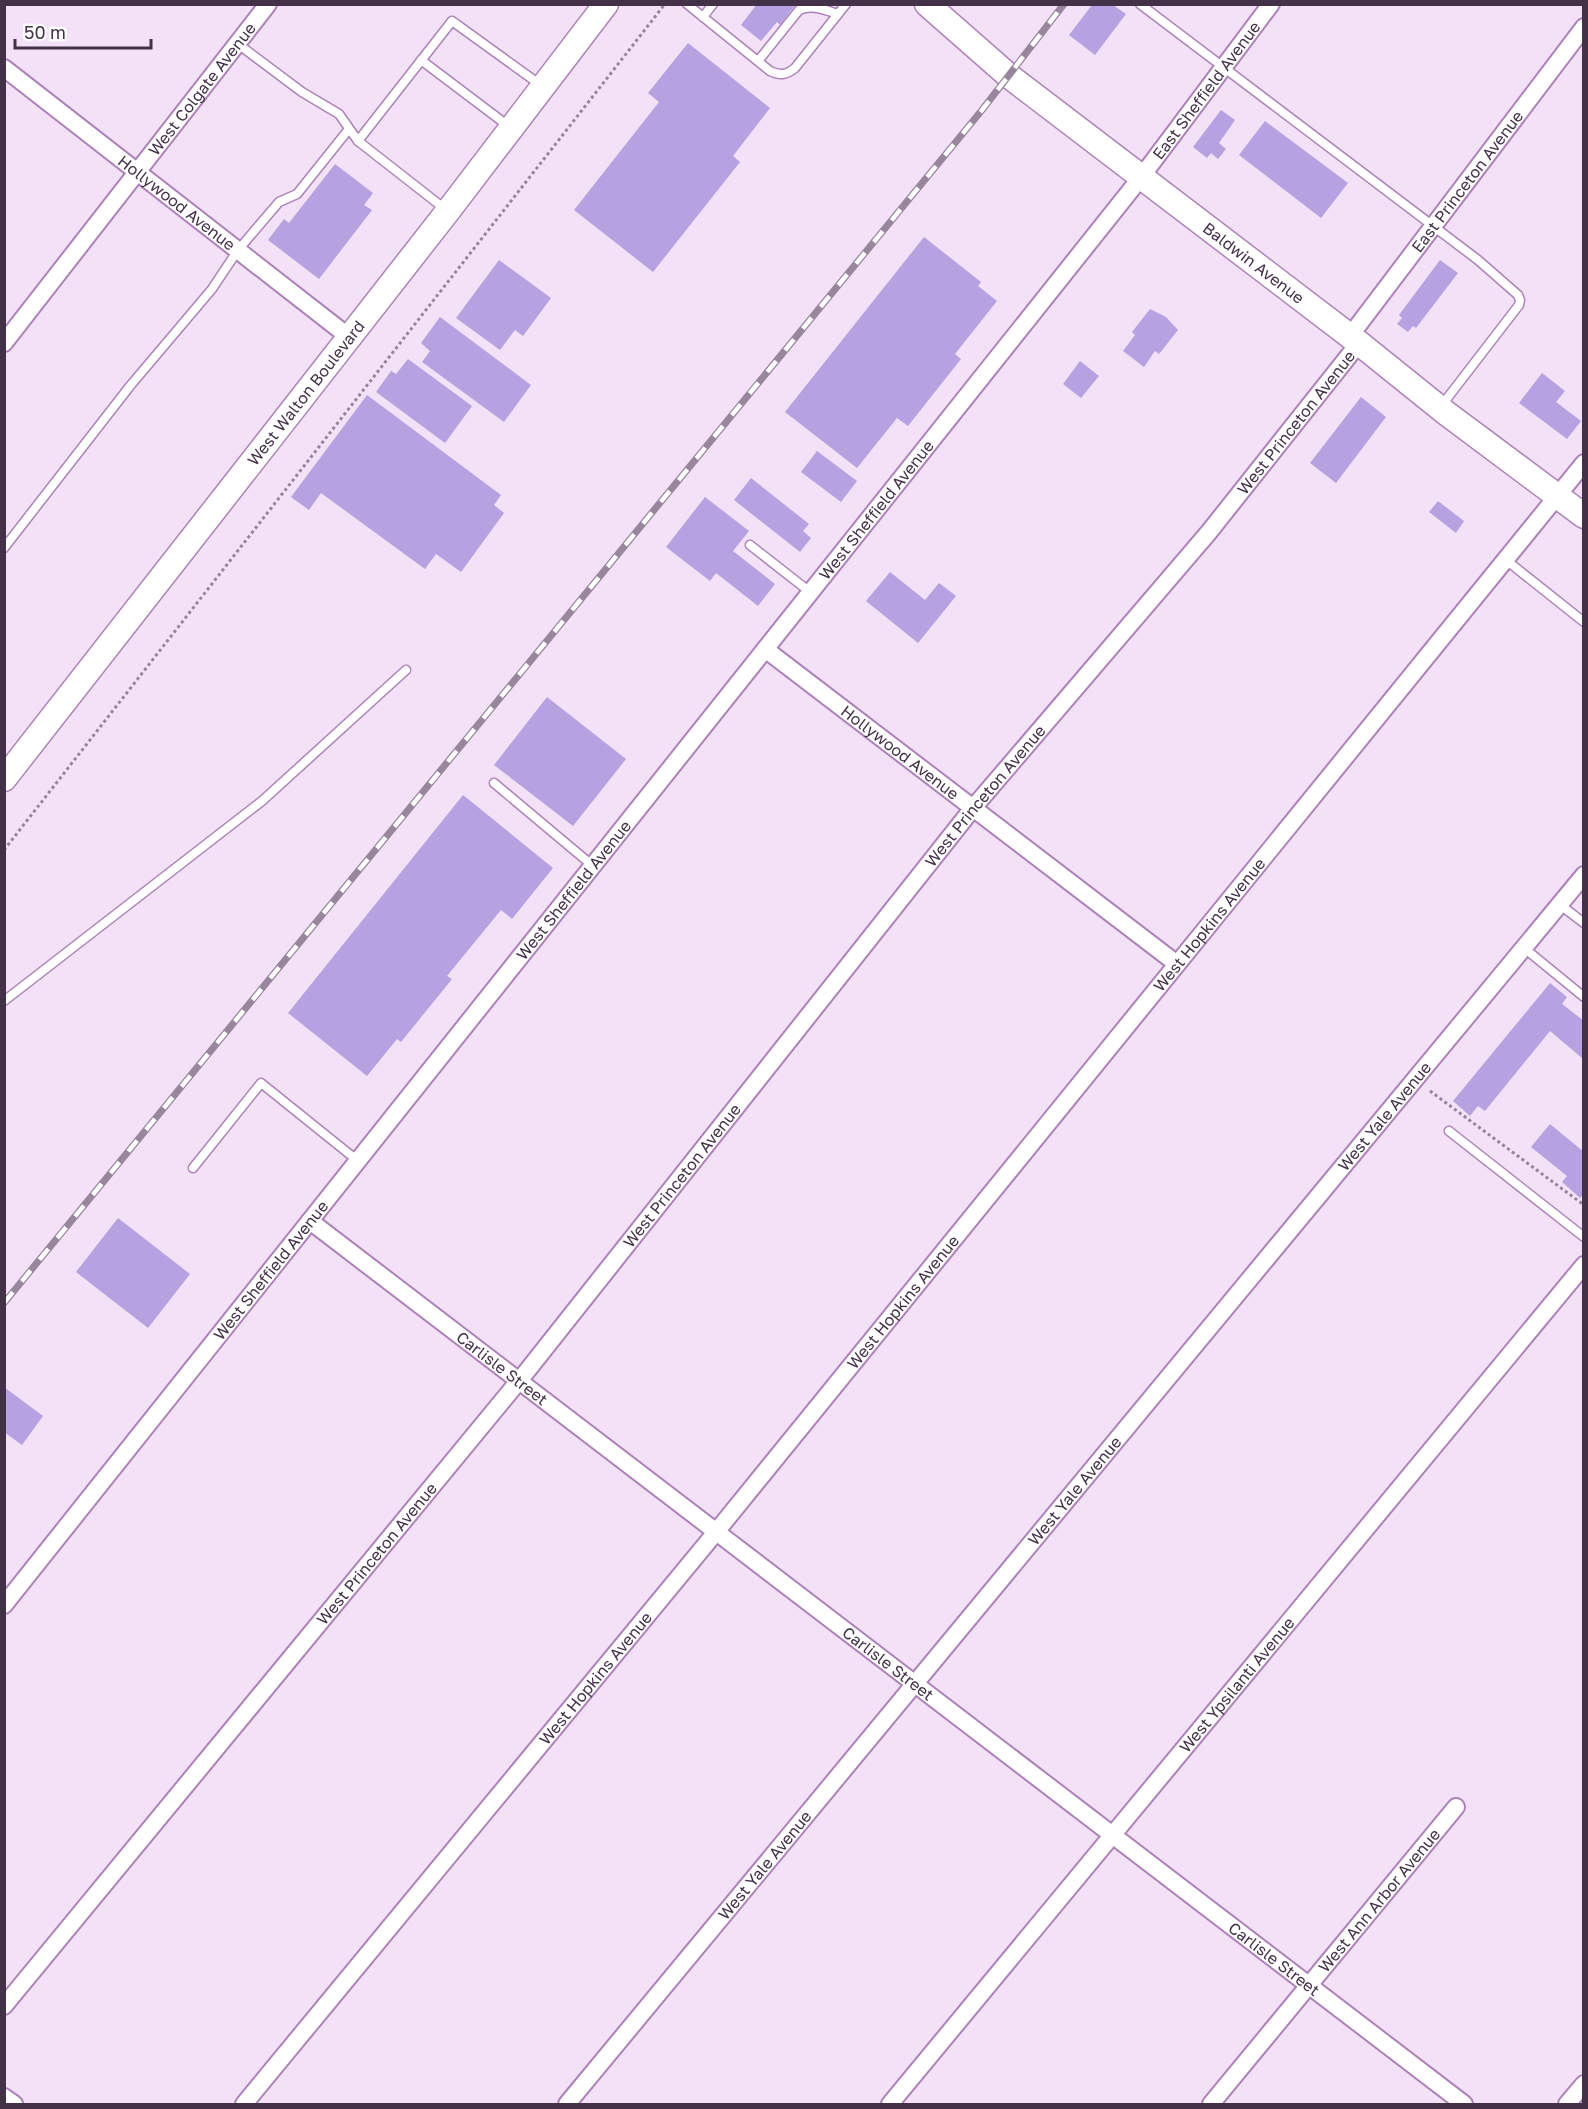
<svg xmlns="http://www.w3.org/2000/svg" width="1588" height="2109" font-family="'Golos Text',sans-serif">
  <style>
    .building { fill: #b6a2e1 }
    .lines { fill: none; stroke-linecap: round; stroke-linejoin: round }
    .lane-casing { stroke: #ad82b8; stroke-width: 11 }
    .street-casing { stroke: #ad82b8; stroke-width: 20 }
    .secondary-casing { stroke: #ad82b8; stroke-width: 27 }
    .path { stroke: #96849b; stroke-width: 3; stroke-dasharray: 3 3; stroke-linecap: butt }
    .lane { stroke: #fff; stroke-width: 8 }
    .street { stroke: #fff; stroke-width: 16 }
    .secondary { stroke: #fff; stroke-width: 24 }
    .rail-casing { stroke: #98869d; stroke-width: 7 }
    .rail { stroke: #fff; stroke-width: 4.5; stroke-dasharray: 14; stroke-linecap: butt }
    .labels { text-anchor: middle; stroke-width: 4.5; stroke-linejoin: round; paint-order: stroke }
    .street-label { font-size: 16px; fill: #433148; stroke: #fff }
  </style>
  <rect width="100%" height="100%" fill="#f3e1f8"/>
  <!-- building -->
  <g class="building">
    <polygon points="757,4 796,4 780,25 777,22 761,41 741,25"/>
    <polygon points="1092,5 1113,5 1126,14 1095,55 1069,35"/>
    <polygon points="688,43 770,108 733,156 740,162 653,272 574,210 659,102 648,93"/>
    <polygon points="1221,110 1235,120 1219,143 1226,149 1218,159 1211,153 1207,158 1193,147"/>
    <polygon points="1265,121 1348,183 1321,218 1239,155"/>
    <polygon points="335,164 373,193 364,205 372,210 319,279 268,240 284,219 289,223"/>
    <polygon points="924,237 981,282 978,286 997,301 955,354 961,359 908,426 897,418 857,468 785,412"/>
    <polygon points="499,260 551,298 523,336 515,330 500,350 456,318"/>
    <polygon points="1440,260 1458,273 1416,328 1413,326 1408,332 1397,324 1402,318 1399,315"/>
    <polygon points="1150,309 1166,317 1178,330 1159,354 1155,351 1144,367 1123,351 1135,335 1132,332"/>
    <polygon points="440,317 531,385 504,422 422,362 430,351 421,343"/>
    <polygon points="408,359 472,406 445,443 376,392 391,371 396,374"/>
    <polygon points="1080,361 1099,376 1081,398 1063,384"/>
    <polygon points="1542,373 1565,391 1556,402 1581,421 1567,439 1519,403"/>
    <polygon points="367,395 501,495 494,505 504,513 461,572 436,554 425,569 321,493 309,510 291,497"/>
    <polygon points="1361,397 1386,417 1336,483 1310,463"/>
    <polygon points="817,451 857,481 841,502 801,472"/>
    <polygon points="751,478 809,524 803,531 811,538 800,552 734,500"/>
    <polygon points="705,497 749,531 733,551 775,584 758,606 716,573 710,581 666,547"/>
    <polygon points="1438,501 1464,521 1456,533 1429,512"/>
    <polygon points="890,572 925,600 939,583 956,596 918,643 866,601"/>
    <polygon points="547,697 626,759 573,826 494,765"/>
    <polygon points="463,795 553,868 512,919 501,910 447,976 452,979 401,1042 397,1039 367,1076 288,1013"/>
    <polygon points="1550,983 1567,997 1562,1004 1584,1021 1584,1056 1582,1058 1550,1031 1485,1111 1478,1106 1470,1116 1453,1101"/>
    <polygon points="1550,1124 1584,1152 1584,1194 1580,1198 1562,1182 1567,1176 1531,1147"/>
    <polygon points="118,1218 190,1274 148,1328 76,1272"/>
    <polygon points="4,1387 43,1416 22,1445 4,1432"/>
  </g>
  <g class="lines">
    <defs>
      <g id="lane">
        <path d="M687,4L770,71C781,76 786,75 795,68L846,4"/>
        <polyline points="1140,4 1478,260 1518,295 1520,300 1519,305 1442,405"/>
        <polyline points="703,17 713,4"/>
        <polyline points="238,44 302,92 339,114 358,141"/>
        <polyline points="421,60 511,128"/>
        <path d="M758,61L799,10C812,4 825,10 838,14"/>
        <polyline points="445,209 358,141 452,21 542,86"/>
        <polyline points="750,545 810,592"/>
        <polyline points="4,548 130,386 212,289 238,250 279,202 297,194 349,129"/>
        <polyline points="1506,560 1584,622"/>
        <polyline points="494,783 593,866"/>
        <polyline points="1559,904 1584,923"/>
        <polyline points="1523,947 1584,997"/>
        <polyline points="4,1001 262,801 406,670"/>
        <polyline points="1449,1131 1584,1237"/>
        <polyline points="193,1168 261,1083 358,1161"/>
      </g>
      <g id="street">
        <path id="s1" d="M4,68L349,337"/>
        <path id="s2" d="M1350,336L1584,27"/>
        <path id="s3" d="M4,343L268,4"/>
        <path id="s4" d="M765,649L1177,964"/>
        <path id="s5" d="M310,1221L1464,2104"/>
        <path id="s6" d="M4,1605L1142,176L1271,4"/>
        <path id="s7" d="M4,2006L527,1371L973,808L1209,532L1359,343"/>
        <polyline points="4,2097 14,2104"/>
        <path id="s8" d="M244,2104L716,1532L1584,463"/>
        <path id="s9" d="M567,2104L1584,875"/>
        <path id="s10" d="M890,2104L1584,1265"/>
        <path id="s11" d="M1211,2104L1456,1807"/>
        <polyline points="1567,2104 1584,2084"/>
      </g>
      <g id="secondary">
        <path id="s12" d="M927,4L1009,76L1359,343L1446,413L1584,516"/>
        <path id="s13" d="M4,779L448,211L606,4"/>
      </g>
    </defs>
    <!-- lane casing -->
    <use href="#lane" class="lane-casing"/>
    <!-- street casing -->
    <use href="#street" class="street-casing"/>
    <!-- secondary casing -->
    <use href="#secondary" class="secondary-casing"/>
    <!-- path -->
    <g class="path">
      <polyline points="4,850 665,4"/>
      <polyline points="1430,1091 1584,1205"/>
    </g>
    <!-- lane -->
    <use href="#lane" class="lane"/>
    <!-- street -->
    <use href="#street" class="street"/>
    <!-- secondary -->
    <use href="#secondary" class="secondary"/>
    <defs>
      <polyline id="rail" points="4,1303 982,110 1064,4"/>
    </defs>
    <!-- rail casing -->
    <use href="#rail" class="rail-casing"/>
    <!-- rail -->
    <use href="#rail" class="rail"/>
  </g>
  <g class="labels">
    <!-- street labels -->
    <g class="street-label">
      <text dy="6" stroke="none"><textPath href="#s3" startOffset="322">West Colgate Avenue</textPath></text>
      <text dy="6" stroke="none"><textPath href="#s6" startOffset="1934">East Sheffield Avenue</textPath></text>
      <text dy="6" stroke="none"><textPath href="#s2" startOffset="194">East Princeton Avenue</textPath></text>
      <text dy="6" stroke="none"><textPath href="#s1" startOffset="219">Hollywood Avenue</textPath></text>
      <text dy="6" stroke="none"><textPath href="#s12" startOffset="417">Baldwin Avenue</textPath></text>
      <text dy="6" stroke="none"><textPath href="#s13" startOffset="490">West Walton Boulevard</textPath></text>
      <text dy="6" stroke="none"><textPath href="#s7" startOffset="2044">West Princeton Avenue</textPath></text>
      <text dy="6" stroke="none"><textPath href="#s6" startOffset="1400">West Sheffield Avenue</textPath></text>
      <text dy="6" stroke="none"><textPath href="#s4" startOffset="170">Hollywood Avenue</textPath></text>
      <text dy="6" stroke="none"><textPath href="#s7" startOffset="1558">West Princeton Avenue</textPath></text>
      <text dy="6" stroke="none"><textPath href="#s6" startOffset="914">West Sheffield Avenue</textPath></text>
      <text dy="6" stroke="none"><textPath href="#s8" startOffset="1524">West Hopkins Avenue</textPath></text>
      <text dy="6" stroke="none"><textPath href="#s9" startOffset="1282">West Yale Avenue</textPath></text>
      <text dy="6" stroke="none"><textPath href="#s7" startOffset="1072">West Princeton Avenue</textPath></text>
      <text dy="6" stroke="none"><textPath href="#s6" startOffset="428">West Sheffield Avenue</textPath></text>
      <text dy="6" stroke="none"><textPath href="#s8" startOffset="1038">West Hopkins Avenue</textPath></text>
      <text dy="6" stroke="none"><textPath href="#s5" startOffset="242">Carlisle Street</textPath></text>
      <text dy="6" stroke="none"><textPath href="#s9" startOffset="796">West Yale Avenue</textPath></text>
      <text dy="6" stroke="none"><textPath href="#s7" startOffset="586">West Princeton Avenue</textPath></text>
      <text dy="6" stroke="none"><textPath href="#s5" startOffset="728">Carlisle Street</textPath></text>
      <text dy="6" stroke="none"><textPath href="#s8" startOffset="552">West Hopkins Avenue</textPath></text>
      <text dy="6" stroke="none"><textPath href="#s10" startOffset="544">West Ypsilanti Avenue</textPath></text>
      <text dy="6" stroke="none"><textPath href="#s9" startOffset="310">West Yale Avenue</textPath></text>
      <text dy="6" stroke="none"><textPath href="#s11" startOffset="264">West Ann Arbor Avenue</textPath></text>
      <text dy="6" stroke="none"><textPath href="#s5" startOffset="1214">Carlisle Street</textPath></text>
    </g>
  </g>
  <!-- border -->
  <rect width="1588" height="2109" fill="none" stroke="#433148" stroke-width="12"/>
  <!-- scale -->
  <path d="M15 39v9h136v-9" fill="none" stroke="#433148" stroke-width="3"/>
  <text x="24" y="39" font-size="18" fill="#433148" stroke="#ffffff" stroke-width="4.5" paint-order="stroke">50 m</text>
</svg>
